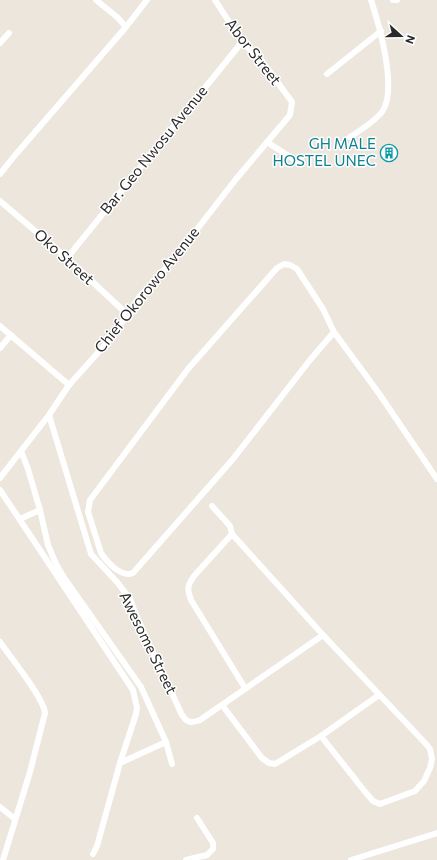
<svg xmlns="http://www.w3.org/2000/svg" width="437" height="860" font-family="Commissioner,sans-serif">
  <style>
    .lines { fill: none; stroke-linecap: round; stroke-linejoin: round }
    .street { stroke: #fff; stroke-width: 6 }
    .labels { text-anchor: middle; stroke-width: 3; stroke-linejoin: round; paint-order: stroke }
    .street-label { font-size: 15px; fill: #2a2a2a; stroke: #fff }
    .culture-label { font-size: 15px; fill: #0d838f; stroke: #fff; text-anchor: end }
  </style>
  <rect width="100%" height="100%" fill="#ece6dc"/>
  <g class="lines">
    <!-- street -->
    <g class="street">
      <polyline points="96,0 117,17 126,27"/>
      <polyline points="393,0 397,0"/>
      <polyline points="0,43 9,33"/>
      <polyline points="327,74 381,31"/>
      <path d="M350,137C361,130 374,122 382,112C398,90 379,24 371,0"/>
      <polyline points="267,142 301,164"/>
      <polyline points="0,174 16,154 126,27 147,0"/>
      <polyline points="0,201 67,258 127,314"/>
      <polyline points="67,258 242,42"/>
      <polyline points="0,326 69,385"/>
      <path d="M334,332L310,360L233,459L133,573C121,578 107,562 101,553L88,512L90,500L188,369L277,268L284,264L290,265L297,269L323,309L334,332L378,392L437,479"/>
      <polyline points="0,348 11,335"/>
      <path d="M49,415L91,554L117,582L130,599L139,622L181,713C186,722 190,724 200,720L323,635"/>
      <polyline points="21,451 28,469 40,510 48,545 56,564 65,579 141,687 166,742 172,764"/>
      <polyline points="0,478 49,415 69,385 112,337 140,296 174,259 236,179 290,115 292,102 262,61 242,42 215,0"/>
      <polyline points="0,490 133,690 137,708 136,714 120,763 97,846 93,854"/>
      <polyline points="212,506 230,526 232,534 323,635 427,745 430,749 432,759 430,768 424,781 415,791 380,804 373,801 366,793 321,736"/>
      <polyline points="20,519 40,510"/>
      <path d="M232,534L194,576C187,586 187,589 191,600L245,688"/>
      <path d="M0,642C10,657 44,698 45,713L30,772L3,860"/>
      <polyline points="222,705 262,758 269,763 275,764 321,736 379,695"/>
      <polyline points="120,763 166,742"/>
      <polyline points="0,807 15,819"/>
      <polyline points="186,860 207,855 213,849 213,843 197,818"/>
      <polyline points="351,860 437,833"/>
    </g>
  </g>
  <!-- icons -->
  <defs>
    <symbol id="building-ring" viewBox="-11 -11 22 22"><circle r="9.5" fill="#fff" stroke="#0f9aa8" stroke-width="1.5"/><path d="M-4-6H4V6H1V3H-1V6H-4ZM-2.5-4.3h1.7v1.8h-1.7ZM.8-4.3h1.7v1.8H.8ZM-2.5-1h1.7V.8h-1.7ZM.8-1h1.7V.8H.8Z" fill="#0f9aa8"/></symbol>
  </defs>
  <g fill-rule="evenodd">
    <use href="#building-ring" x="379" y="143" width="20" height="20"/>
  </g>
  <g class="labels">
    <!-- street labels -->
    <g class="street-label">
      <text transform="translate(253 52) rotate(52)" y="5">Abor Street</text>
      <text transform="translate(154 150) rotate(-51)" y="5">Bar. Geo Nwosu Avenue</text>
      <text transform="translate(64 257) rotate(42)" y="5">Oko Street</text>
      <text transform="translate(147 290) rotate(-51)" y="5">Chief Okorowo Avenue</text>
      <text transform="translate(148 643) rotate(64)" y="5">Awesome Street</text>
    </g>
    <!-- culture labels -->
    <g class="culture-label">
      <text x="376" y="149">GH MALE<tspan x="376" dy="17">HOSTEL UNEC</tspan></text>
    </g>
  </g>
  <!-- north arrow -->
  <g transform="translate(401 36) rotate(111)" stroke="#ffffff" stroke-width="3" paint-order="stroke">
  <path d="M0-3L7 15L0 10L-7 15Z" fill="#2a2a2a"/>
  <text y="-6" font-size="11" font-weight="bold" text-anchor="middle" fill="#2a2a2a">N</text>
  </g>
</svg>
